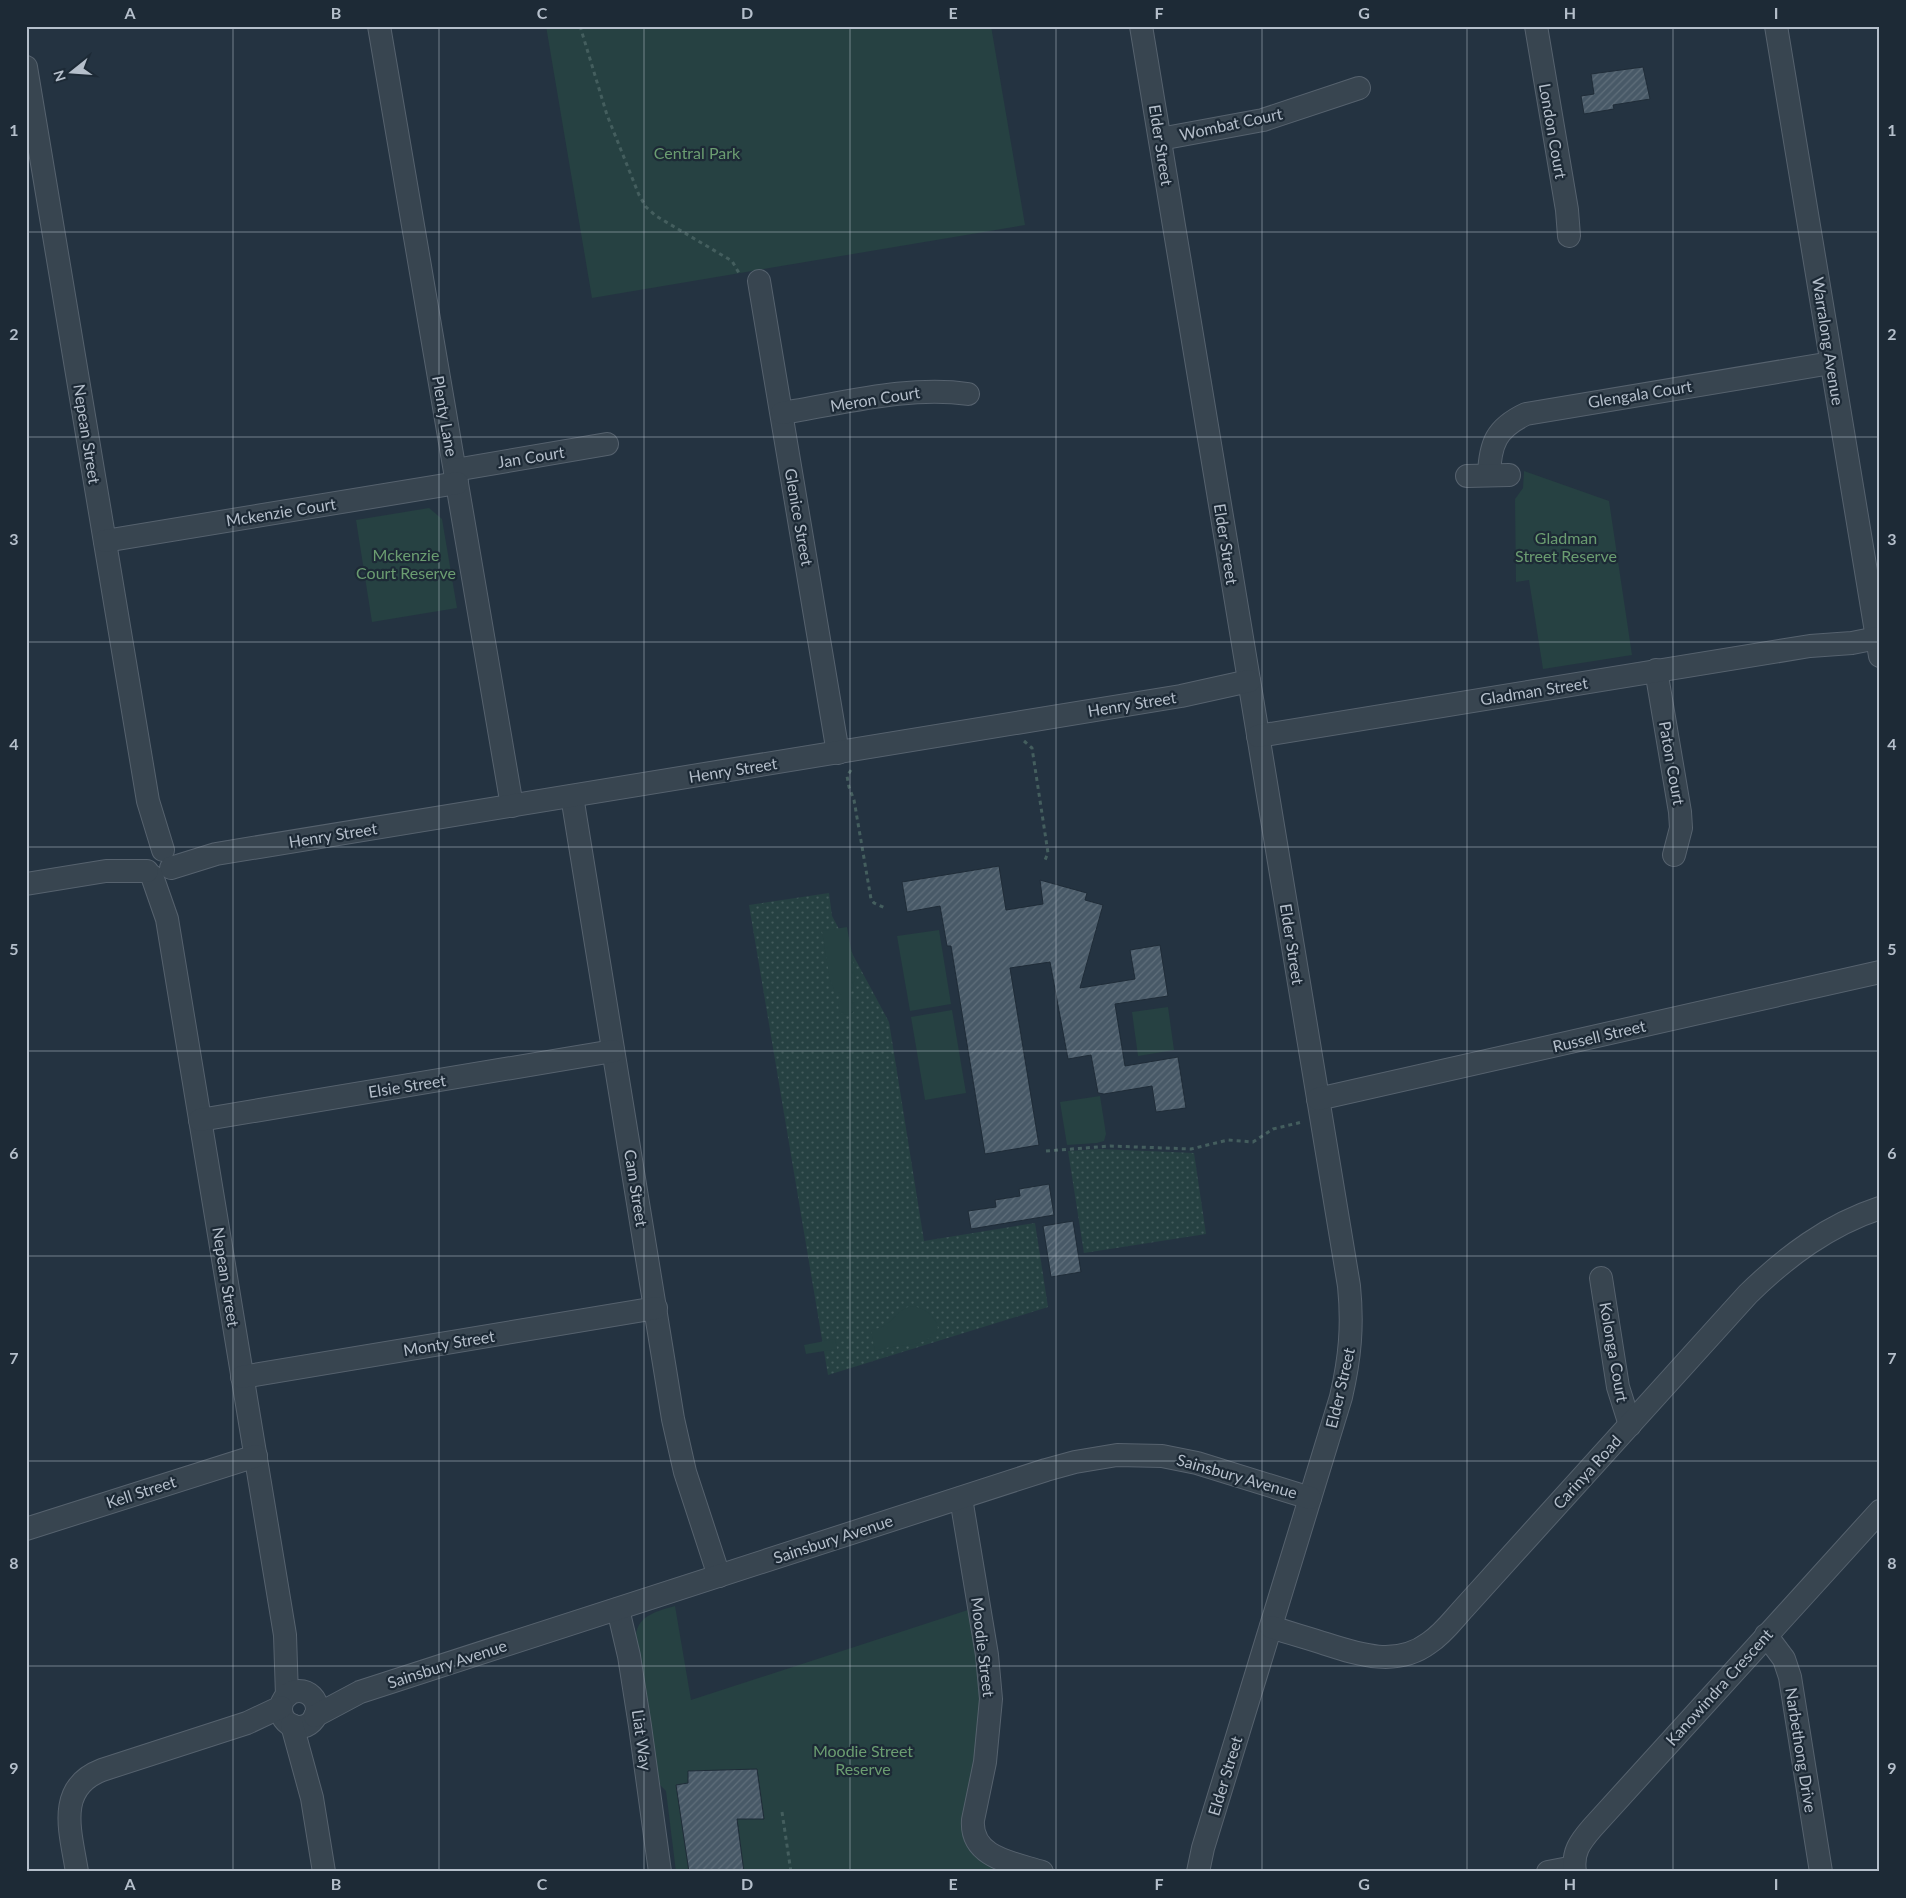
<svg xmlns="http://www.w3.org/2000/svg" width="1906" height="1898" font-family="Lato,sans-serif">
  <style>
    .grass { fill: url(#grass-dots) }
    .park { fill: #264142 }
    .building { fill: url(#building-hatch); stroke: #1f2c38 }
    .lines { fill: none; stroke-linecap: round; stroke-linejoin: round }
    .minor-casing { stroke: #56626e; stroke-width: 24 }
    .path { stroke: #445e5e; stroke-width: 3; stroke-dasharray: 4 4; stroke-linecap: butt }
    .minor { stroke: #384550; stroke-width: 22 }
    .grid { fill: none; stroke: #b5bfcb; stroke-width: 1; stroke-opacity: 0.55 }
    .labels { text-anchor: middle; stroke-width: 4.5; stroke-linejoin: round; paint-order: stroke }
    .street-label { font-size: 16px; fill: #b5bfcb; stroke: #1d2a36 }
    .park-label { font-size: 16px; fill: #6b9d71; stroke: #1d2a36 }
    .neatline { fill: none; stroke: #b5bfcb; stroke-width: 2 }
    .grid-label { font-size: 16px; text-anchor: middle; font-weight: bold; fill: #b5bfcb }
  </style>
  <defs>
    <pattern id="grass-dots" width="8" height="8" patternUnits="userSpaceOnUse" patternTransform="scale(1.25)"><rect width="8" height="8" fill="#264142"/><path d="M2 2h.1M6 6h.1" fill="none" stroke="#435b5c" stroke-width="1.8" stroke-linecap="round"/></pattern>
    <pattern id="building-hatch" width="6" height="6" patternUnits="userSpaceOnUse" patternTransform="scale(1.25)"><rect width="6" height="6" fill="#485967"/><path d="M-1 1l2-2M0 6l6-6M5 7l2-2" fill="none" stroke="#606f7b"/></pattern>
  </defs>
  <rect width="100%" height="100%" fill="#243341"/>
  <!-- grass -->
  <g class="grass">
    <polygon points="829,893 832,916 889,1022 924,1241 1035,1223 1048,1307 828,1375 749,905"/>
    <polygon points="1100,1149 1194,1153 1206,1234 1084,1253 1068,1151"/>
  </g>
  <!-- park -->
  <g class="park">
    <polygon points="546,26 991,26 1025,225 592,298"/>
    <polygon points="1524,471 1609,501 1632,655 1543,669 1529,580 1516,582 1515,499 1523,488"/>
    <polygon points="429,508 442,519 457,608 372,622 356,520"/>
    <path d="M847,927C850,945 856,966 854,983C853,989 850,993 849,998L854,1002L855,1009L852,1014L844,1015L840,1012L838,1005L842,999V995L834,989L830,980L822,931Z"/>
    <polygon points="939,930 951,1004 910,1011 897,936"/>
    <polygon points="1168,1007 1174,1050 1138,1056 1132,1012"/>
    <polygon points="952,1010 966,1093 925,1100 911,1017"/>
    <polygon points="1100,1096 1106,1134 1104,1141 1097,1143 1067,1145 1060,1102"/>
    <path d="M911,1306C923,1307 936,1316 938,1328C927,1350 895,1343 875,1351L871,1330C893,1327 894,1311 911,1306Z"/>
    <polygon points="835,1339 837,1349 806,1354 804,1345"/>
    <path d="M675,1606L691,1700L971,1609C976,1642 981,1677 981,1710C979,1745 971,1779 964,1814L1011,1872H676L666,1791L658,1783L636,1635C638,1615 658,1611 675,1606Z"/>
  </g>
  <!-- building -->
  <g class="building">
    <polygon points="1643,67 1650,99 1613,105 1614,109 1584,114 1581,96 1594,94 1591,74"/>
    <polygon points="999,866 1006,910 1043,904 1040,880 1087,893 1085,900 1103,905 1080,988 1135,979 1130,950 1160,945 1168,996 1115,1004 1125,1066 1178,1057 1186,1108 1156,1112 1152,1086 1104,1094 1098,1093 1091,1055 1068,1059 1050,962 1010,968 1039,1145 985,1154 951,946 947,946 940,906 907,912 902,882"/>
    <polygon points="1049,1184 1054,1215 971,1229 968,1211 996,1207 995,1200 1020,1196 1019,1189"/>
    <polygon points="1073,1221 1081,1272 1051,1277 1043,1226"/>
    <polygon points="757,1769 764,1819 737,1819 744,1872 689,1872 676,1785 688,1783 688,1771"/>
  </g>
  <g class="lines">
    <defs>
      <g id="minor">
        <polyline points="379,26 512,806"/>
        <path d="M1141,26L1349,1286C1353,1326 1350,1358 1341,1397L1203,1848L1198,1872"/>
        <polyline points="1536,26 1567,210 1569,236"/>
        <polyline points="1776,26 1880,656"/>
        <polyline points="26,67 148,801 163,850"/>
        <polyline points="1160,139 1263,120 1359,88"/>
        <polyline points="759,281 838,753"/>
        <path d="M782,413C841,404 909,385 968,394"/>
        <polyline points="455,470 607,444"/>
        <path d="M1489,475C1490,444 1496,428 1526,414L1831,363"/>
        <polyline points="1467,476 1509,475"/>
        <polyline points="105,541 457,483"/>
        <polyline points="1656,670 1680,812 1681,828 1674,855"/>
        <polyline points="1258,736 1810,646 1852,643 1877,638"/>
        <polyline points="572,796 673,1419 685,1472 719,1576"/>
        <polyline points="171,868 216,854 1181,696 1249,681"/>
        <polyline points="152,876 167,919 285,1635 287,1696"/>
        <polyline points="26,884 106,871 147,871"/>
        <polyline points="1318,1099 1880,972"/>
        <polyline points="200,1120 613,1051"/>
        <polyline points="1601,1278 1618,1387 1630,1425"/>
        <polyline points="242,1377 656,1308"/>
        <path d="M961,1498L987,1655L991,1699L985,1762L973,1820C970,1858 1014,1863 1042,1872"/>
        <polyline points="26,1529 256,1456"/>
        <polyline points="618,1609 629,1656 640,1726 660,1872"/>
        <path d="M1271,1627C1289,1633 1308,1638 1326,1644C1360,1655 1397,1667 1429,1643C1443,1634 1453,1620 1464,1608L1748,1294C1786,1257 1828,1225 1880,1208"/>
        <polyline points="1766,1635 1784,1659 1790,1677 1821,1872"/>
        <circle cx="299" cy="1709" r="18"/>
        <polyline points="315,1716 360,1692 1046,1470 1075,1462 1117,1455 1162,1456 1197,1463 1310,1498"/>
        <polyline points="292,1725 312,1798 324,1872"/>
        <path d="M77,1872C71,1833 55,1788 102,1770L247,1723L281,1707"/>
        <polyline points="1548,1872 1574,1867"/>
        <path d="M1575,1872C1572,1852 1580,1842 1592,1828L1880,1511"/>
      </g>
    </defs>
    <!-- minor casing -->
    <use href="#minor" class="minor-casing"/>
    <!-- path -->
    <g class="path">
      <polyline points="580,26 607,115 639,195 646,207 656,216 732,261 739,273"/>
      <polyline points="1024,741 1032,748 1048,853 1045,860"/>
      <polyline points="851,770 847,776 849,787 854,800 871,899 874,903 885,908"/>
      <polyline points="1046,1151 1110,1146 1191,1149 1228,1140 1253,1142 1273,1129 1302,1122"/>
      <polyline points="782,1812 791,1872"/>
    </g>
    <!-- minor -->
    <use href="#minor" class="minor"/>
  </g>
  <!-- grid -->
  <path class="grid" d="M233,26V1872M439,26V1872M644,26V1872M850,26V1872M1056,26V1872M1262,26V1872M1467,26V1872M1673,26V1872M26,232H1880M26,437H1880M26,642H1880M26,847H1880M26,1051H1880M26,1256H1880M26,1461H1880M26,1666H1880"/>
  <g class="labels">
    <!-- street labels -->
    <g class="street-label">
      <text transform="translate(1231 124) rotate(-12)" y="6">Wombat Court</text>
      <text transform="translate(1553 131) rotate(80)" y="6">London Court</text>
      <text transform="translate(1161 145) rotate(81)" y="6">Elder Street</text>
      <text transform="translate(1828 341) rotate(81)" y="6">Warralong Avenue</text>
      <text transform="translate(1640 394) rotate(-9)" y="6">Glengala Court</text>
      <text transform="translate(875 399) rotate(-9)" y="6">Meron Court</text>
      <text transform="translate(445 416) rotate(80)" y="6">Plenty Lane</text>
      <text transform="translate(87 434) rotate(81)" y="6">Nepean Street</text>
      <text transform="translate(531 457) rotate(-9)" y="6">Jan Court</text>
      <text transform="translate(281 512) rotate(-9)" y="6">Mckenzie Court</text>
      <text transform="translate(799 517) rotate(80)" y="6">Glenice Street</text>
      <text transform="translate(1226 544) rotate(81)" y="6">Elder Street</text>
      <text transform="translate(1534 691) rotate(-9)" y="6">Gladman Street</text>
      <text transform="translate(1132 704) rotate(-9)" y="6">Henry Street</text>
      <text transform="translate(1672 763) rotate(80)" y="6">Paton Court</text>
      <text transform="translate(733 770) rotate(-9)" y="6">Henry Street</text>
      <text transform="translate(333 835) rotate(-9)" y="6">Henry Street</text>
      <text transform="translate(1292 944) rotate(81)" y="6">Elder Street</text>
      <text transform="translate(1599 1036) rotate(-13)" y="6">Russell Street</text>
      <text transform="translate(407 1086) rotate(-9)" y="6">Elsie Street</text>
      <text transform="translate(636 1188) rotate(81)" y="6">Cam Street</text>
      <text transform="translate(226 1277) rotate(81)" y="6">Nepean Street</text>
      <text transform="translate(449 1343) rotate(-9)" y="6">Monty Street</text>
      <text transform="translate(1614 1352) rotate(80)" y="6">Kolonga Court</text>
      <text transform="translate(1340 1388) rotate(-77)" y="6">Elder Street</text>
      <text transform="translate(1587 1472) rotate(-48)" y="6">Carinya Road</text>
      <text transform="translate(1237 1476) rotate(16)" y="6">Sainsbury Avenue</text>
      <text transform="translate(141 1492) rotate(-18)" y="6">Kell Street</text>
      <text transform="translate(833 1539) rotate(-18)" y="6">Sainsbury Avenue</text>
      <text transform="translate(983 1647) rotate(83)" y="6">Moodie Street</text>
      <text transform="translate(447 1664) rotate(-18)" y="6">Sainsbury Avenue</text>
      <text transform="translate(1719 1687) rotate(-48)" y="6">Kanowindra Crescent</text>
      <text transform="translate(642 1740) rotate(82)" y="6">Liat Way</text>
      <text transform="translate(1801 1750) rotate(81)" y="6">Narbethong Drive</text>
      <text transform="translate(1225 1776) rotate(-73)" y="6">Elder Street</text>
    </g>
    <!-- park labels -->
    <g class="park-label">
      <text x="697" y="159">Central Park</text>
      <text x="1566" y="544">Gladman<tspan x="1566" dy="18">Street Reserve</tspan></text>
      <text x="406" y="561">Mckenzie<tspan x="406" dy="18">Court Reserve</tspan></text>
      <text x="863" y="1757">Moodie Street<tspan x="863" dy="18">Reserve</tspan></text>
    </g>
  </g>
  <!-- border -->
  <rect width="1906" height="1898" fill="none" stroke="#1d2a36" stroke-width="55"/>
  <!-- north arrow -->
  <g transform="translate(72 72) rotate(253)" stroke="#1d2a36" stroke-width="4" paint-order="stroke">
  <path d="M0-4L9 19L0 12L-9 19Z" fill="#b5bfcb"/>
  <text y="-8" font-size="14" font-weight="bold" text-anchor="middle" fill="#b5bfcb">N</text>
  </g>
  <rect x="28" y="28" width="1850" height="1842" class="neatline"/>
  <g class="grid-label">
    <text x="130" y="19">A</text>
    <text x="336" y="19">B</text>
    <text x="542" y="19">C</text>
    <text x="747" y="19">D</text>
    <text x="953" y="19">E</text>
    <text x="1159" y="19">F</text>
    <text x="1364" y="19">G</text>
    <text x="1570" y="19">H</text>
    <text x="1776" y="19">I</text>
    <text x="14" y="136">1</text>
    <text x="1892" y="136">1</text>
    <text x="14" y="340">2</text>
    <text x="1892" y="340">2</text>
    <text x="14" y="545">3</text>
    <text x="1892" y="545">3</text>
    <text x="14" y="750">4</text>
    <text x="1892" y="750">4</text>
    <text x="14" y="955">5</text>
    <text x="1892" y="955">5</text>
    <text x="14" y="1159">6</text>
    <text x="1892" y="1159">6</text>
    <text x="14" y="1364">7</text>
    <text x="1892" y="1364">7</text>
    <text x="14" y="1569">8</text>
    <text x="1892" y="1569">8</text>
    <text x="14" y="1774">9</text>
    <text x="1892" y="1774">9</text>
    <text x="130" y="1890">A</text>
    <text x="336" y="1890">B</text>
    <text x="542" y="1890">C</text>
    <text x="747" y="1890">D</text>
    <text x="953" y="1890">E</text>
    <text x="1159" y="1890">F</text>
    <text x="1364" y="1890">G</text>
    <text x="1570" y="1890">H</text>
    <text x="1776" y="1890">I</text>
  </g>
</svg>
